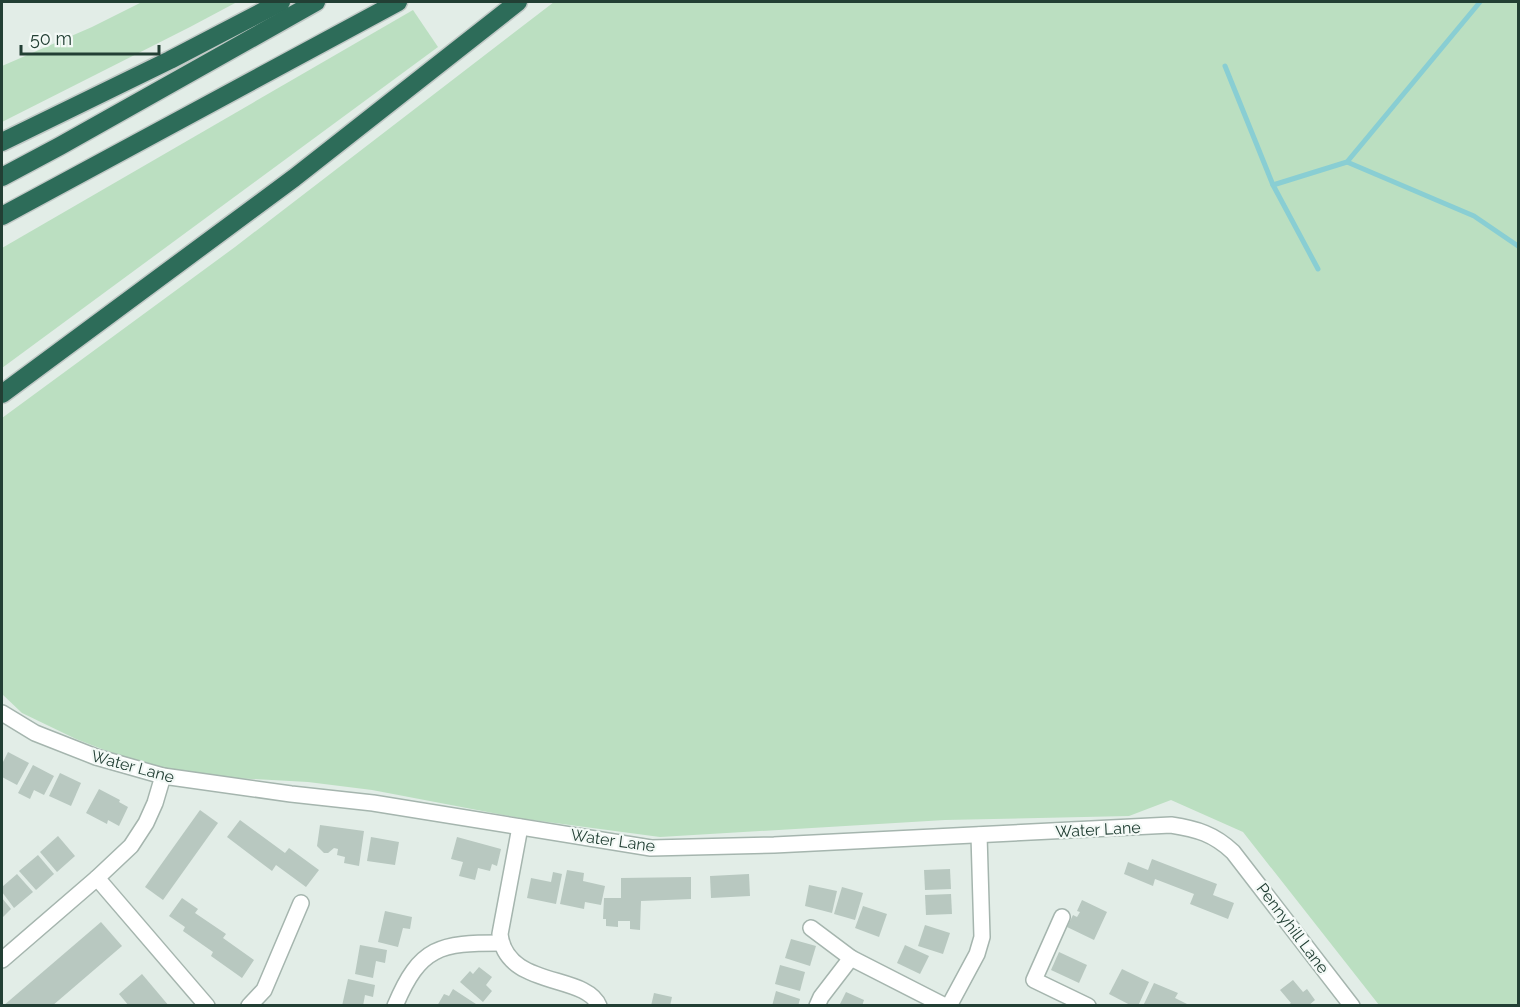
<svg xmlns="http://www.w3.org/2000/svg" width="1520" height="1007" font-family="Raleway,sans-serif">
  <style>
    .green { fill: #bbdfc1 }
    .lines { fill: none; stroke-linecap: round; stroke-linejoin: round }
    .stream { stroke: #89ced3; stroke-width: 5 }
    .building { fill: #b8c8c0 }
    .street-casing { stroke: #a5b5ae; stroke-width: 18 }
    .highway-casing { stroke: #c1c9c6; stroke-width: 21 }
    .street { stroke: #fff; stroke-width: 15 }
    .highway { stroke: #2d6c59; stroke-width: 18 }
    .labels { text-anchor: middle; stroke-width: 4.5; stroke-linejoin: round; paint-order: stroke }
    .street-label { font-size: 16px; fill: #223f34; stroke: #f3f9f6 }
  </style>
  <rect width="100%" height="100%" fill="#e2ede7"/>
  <!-- green -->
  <g class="green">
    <polygon points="142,2 237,2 190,27 2,122 2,66 92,27"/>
    <polygon points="554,2 1518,2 1518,1005 1379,1005 1243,832 1171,800 1129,816 945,820 660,837 525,819 372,790 308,782 215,777 163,769 138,763 76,739 22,713 2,694 2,418 235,247"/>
    <polygon points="413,10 438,47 2,368 2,248"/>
  </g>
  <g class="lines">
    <!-- stream -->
    <g class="stream">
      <polyline points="1225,66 1273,185 1318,269"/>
      <polyline points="1347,162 1474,216 1518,246"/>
      <polyline points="1273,185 1347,162 1480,2"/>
    </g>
  </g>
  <!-- building -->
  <g class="building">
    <polygon points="8,752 29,763 17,785 2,777 2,764"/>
    <polygon points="33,765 54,776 44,795 34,790 30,799 18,793"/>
    <polygon points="60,773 81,783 71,806 49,796"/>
    <polygon points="99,789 120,800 119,802 128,807 119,826 108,820 107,824 86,813"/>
    <polygon points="200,810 218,823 163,900 145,887"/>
    <polygon points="240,820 285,853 289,848 319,870 306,887 276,865 272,871 227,837"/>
    <polygon points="320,825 364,831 359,866 344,863 345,857 337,855 338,849 334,848 328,853 324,853 317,846"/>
    <polygon points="58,836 75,856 57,872 40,852"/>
    <polygon points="371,837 399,842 395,865 367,861"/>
    <polygon points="457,837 501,849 497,866 492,864 490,871 478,868 475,880 459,876 463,862 451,859"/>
    <polygon points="38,855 54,874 36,890 19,871"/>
    <polygon points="1152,859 1217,884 1213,895 1234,903 1228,919 1190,904 1194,894 1155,879 1153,886 1124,874 1128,862 1148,870"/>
    <polygon points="950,869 951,889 925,890 924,870"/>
    <polygon points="567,870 584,873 583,881 605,886 601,905 585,902 584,909 560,904"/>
    <polygon points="553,872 562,874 556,904 527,898 531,878 551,882"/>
    <polygon points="17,874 33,892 14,908 2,892 2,887"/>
    <polygon points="749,874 750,896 711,898 710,876"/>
    <polygon points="691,877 691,899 641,901 640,930 630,929 630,921 618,921 618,927 606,926 606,919 603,919 604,898 621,898 621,878"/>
    <polygon points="809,885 837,891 832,913 805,906"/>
    <polygon points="842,887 863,893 855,920 834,914"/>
    <polygon points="951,894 952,914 926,915 925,895"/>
    <polygon points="2,898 11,909 2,918"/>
    <polygon points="182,898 198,909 195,913 226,934 223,938 254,960 242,978 211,956 213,952 183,931 185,927 169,916"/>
    <polygon points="1082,900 1107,912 1094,940 1067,927 1073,915 1077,917 1080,912 1077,911"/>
    <polygon points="863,906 887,914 879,937 855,928"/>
    <polygon points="385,911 412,917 410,929 403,928 398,947 378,942"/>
    <polygon points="101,922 122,946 52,1006 3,1006"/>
    <polygon points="925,925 950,933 943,954 918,946"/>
    <polygon points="791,939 816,946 810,966 785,958"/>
    <polygon points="360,945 387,950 385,963 376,961 373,978 355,974"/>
    <polygon points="905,945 929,956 920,974 897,963"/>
    <polygon points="1059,952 1087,965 1079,983 1051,970"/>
    <polygon points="780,965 805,972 800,991 775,984"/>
    <polygon points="479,967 492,977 486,985 492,991 483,1002 460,982 470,971 473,974"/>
    <polygon points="1122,969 1149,982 1138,1006 1132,1006 1109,994"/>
    <polygon points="142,974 169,1006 129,1006 119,994"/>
    <polygon points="348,979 375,985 373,997 365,995 363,1006 342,1006"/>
    <polygon points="1293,980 1303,992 1307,989 1315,1000 1308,1006 1287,1006 1291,1003 1280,990"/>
    <polygon points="1154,983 1178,993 1175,998 1191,1006 1143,1006"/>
    <polygon points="453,989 479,1006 437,1006 444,994 449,996"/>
    <polygon points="776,991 800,999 798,1006 772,1006"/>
    <polygon points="846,992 864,1000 862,1006 839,1006"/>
    <polygon points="654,993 672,997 670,1006 651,1006"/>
  </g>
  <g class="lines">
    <defs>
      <g id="street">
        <path d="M2,713L35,733L96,757L163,776L291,794L373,803L651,848L774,845L1171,825C1197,829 1214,834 1233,852L1352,1006"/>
        <path d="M520,827L500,934C506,989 586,973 599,1006"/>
        <polyline points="97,878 207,1006"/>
        <polyline points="1062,917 1034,980 1088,1006"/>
        <polyline points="811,928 851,958 945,1006"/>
        <polyline points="2,960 97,878 131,846 146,823 155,803 163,776"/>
        <polyline points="249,1006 264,990 301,903"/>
        <path d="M395,1006C420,946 440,943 501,943"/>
        <polyline points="817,1006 821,997 851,958"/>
        <polyline points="949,1006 977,954 982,937 979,835"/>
      </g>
      <g id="highway">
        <polyline points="2,142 170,60 281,2"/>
        <polyline points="2,177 60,146 316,2"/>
        <polyline points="2,216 398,2"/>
        <polyline points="2,394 294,178 518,2"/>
      </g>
    </defs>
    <!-- street casing -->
    <use href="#street" class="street-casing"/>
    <!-- highway casing -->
    <use href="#highway" class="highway-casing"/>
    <!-- street -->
    <use href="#street" class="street"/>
    <!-- highway -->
    <use href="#highway" class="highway"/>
  </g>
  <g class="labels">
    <!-- street labels -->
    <g class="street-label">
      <text transform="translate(133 766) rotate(15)" y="6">Water Lane</text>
      <text transform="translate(1098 829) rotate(-3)" y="6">Water Lane</text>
      <text transform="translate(613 840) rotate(8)" y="6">Water Lane</text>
      <text transform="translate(1293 928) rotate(53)" y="6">Pennyhill Lane</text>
    </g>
  </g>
  <!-- border -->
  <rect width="1520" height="1007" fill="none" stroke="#223f34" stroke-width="6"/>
  <!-- scale -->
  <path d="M21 45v9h138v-9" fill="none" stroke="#223f34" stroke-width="3"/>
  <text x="30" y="45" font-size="18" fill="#223f34" stroke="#f3f9f6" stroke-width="4.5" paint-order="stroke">50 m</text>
</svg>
